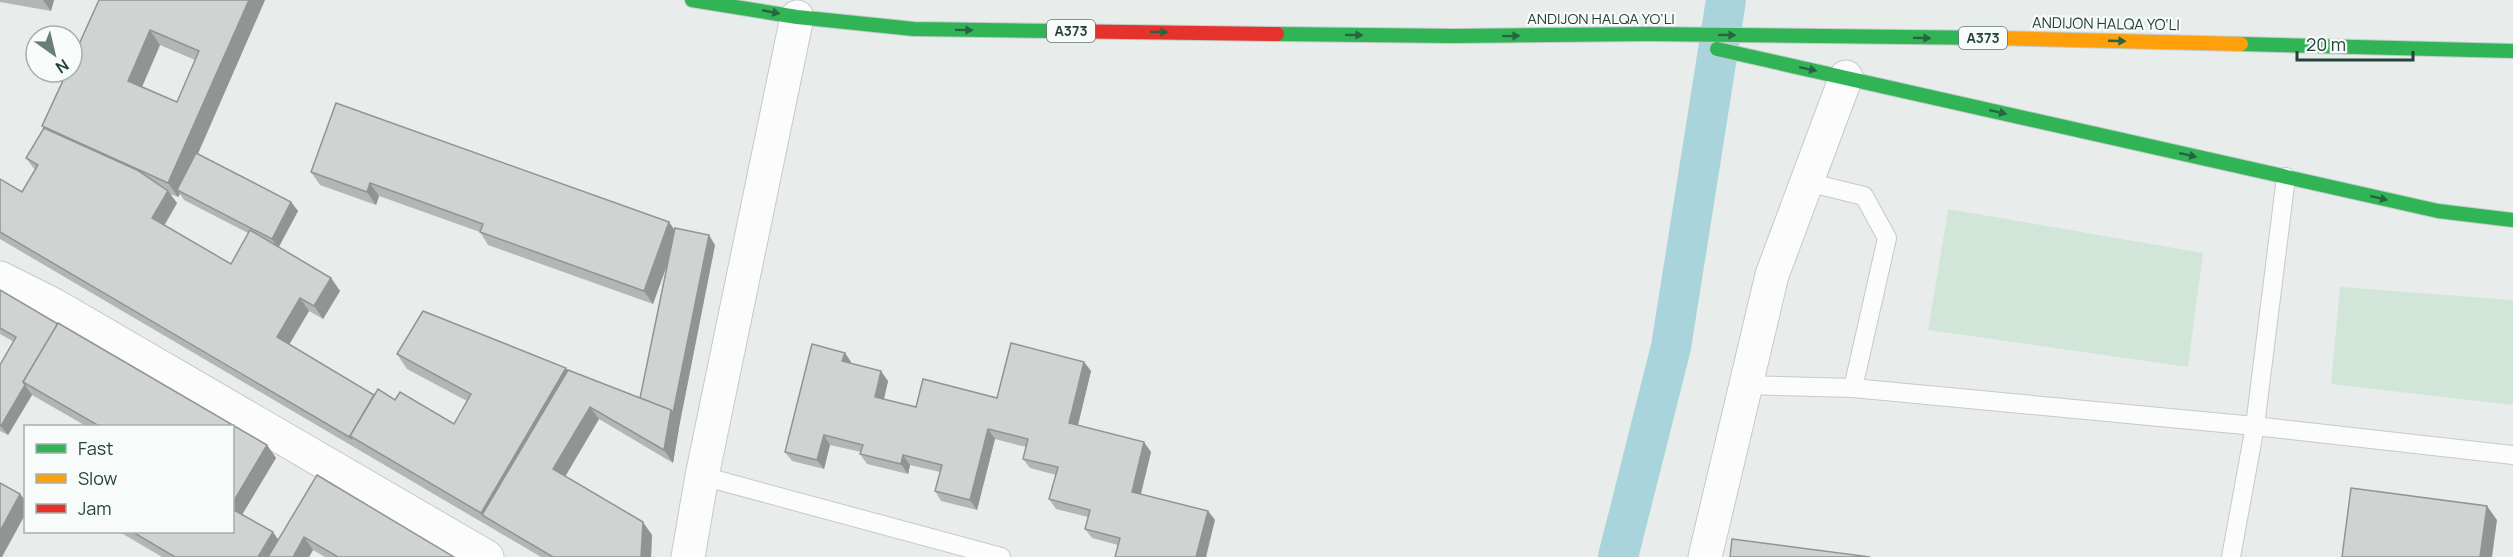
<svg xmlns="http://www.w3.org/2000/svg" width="2513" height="557" font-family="Manrope,sans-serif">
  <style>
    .green { fill: #d1e6d8 }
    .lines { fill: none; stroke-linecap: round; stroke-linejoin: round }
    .canal { stroke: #a9d4db; stroke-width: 40 }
    .lane-casing { stroke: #c5cac8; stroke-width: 20 }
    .street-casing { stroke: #c5cac8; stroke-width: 35 }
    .fast-casing { stroke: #c3ccc9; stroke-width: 16 }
    .slow-casing { stroke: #c3ccc9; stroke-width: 16 }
    .jam-casing { stroke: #c3ccc9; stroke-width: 16 }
    .lane { stroke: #fcfcfc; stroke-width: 18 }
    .street { stroke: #fcfcfc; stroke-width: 33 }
    .fast { stroke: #30b455; stroke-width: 14 }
    .slow { stroke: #ff9f0a; stroke-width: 14 }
    .jam { stroke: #e5322d; stroke-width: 14 }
    .wall { fill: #b2b6b5; fill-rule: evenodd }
    .shaded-wall { fill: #919493 }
    .building { fill: #cfd4d2; stroke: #919493; stroke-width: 1.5; fill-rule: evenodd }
    .oneway { fill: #286442 }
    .labels { text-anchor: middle; stroke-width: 4.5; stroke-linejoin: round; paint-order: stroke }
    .shield { fill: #f7fbf9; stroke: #637a73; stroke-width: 1.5 }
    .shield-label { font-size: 14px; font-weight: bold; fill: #24423a }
    .street-label { font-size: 15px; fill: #24423a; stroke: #f7fbf9 }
  </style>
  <rect width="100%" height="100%" fill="#e8edeb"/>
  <!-- green -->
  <g class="green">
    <polygon points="1948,209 2203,253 2188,367 1928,330"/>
    <polygon points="2340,287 2513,300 2513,405 2331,384"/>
  </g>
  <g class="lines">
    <!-- canal -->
    <polyline class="canal" points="1618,557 1671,347 1726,0"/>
    <defs>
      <g id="lane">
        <polyline points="1807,182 1864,196 1887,238 1853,388"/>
        <polyline points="1745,385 1853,388 2255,426 2513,455"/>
        <polyline points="702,476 1001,557"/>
        <polyline points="2231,557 2255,426 2286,177"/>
      </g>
      <g id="street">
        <polyline points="0,278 54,305 487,557"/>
        <polyline points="688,557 702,476 797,17"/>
        <polyline points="1705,557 1772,275 1846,77"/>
      </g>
      <g id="fast">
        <polyline points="692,0 797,17 914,29 1053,31"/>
        <polyline points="1277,34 1453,36 1648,34 1992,38"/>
        <polyline points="2241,44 2513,51"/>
        <polyline points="1717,49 2438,211 2513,220"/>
      </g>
      <polyline id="slow" points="1992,38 2241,44"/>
      <polyline id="jam" points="1053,31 1277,34"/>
    </defs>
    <!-- lane casing -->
    <use href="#lane" class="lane-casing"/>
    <!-- street casing -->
    <use href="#street" class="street-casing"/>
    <!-- fast casing -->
    <use href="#fast" class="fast-casing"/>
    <!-- slow casing -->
    <use href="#slow" class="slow-casing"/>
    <!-- jam casing -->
    <use href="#jam" class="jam-casing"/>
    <!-- lane -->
    <use href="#lane" class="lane"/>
    <!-- street -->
    <use href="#street" class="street"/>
    <!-- fast -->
    <use href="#fast" class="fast"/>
    <!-- slow -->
    <use href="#slow" class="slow"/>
    <!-- jam -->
    <use href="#jam" class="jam"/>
  </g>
  <!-- wall -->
  <g class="wall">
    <polygon points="0,0 54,0 51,11 0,2"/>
    <path d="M99,0H265L198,154L291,202L298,211L279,247L331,278L340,291L323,319L309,311L289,344L374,395L395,400L454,424L467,401L407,369L397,354L568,370L640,398L667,264L653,304L488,245L480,232L379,196L376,205L320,185L311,172L669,222L674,230L715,245L680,422L673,463L599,419L565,476L652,535L651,557H541L0,239V179L22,192L35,170L26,158L44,128L42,126ZM160,45L195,60L177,102L142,87ZM170,194L178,197L180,194L184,200L248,233L231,264L165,225L177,203Z"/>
    <polygon points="0,290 267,445 276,458 242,514 278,540 317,475 454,557 325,557 313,550 309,557 162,557 118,531 232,531 232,426 86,426 32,395 8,435 0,431 0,365 14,342 0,334"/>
    <polygon points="845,353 851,362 851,363 888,381 884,399 916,407 997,398 1084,362 1091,371 1078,425 1151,452 1141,494 1208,511 1215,520 1118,545 1092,538 1085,529 1088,517 1056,509 1049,499 1056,475 1030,468 1023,459 1026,447 995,439 977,510 941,501 935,491 940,472 910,465 908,474 867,464 860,454 861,452 830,445 824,469 792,461 785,452"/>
  </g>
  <!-- shaded-wall -->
  <g class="shaded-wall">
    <polygon points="43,0 54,0 51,11"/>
    <polygon points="249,0 265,0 181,192 177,190 180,194 178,197 168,183"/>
    <polygon points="150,30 160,45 138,96 128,81"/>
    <polygon points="370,183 379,196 376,205 367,192"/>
    <polygon points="168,191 177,203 161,230 152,218"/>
    <polygon points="291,202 298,211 278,248 272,239"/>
    <polygon points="669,222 678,235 653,304 644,291"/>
    <polygon points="709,235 715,245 680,422 673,463 664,450 671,410"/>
    <polygon points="331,278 340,291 323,319 314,306"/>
    <polygon points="300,298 309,311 286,350 277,337"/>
    <polygon points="845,353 851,362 849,371 842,361"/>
    <polygon points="1084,362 1091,371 1076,433 1069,423"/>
    <polygon points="566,368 577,382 482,515 481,513"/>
    <polygon points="881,371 888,381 882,407 875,397"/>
    <polygon points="25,385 32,395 8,435 1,426"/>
    <polygon points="590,407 599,419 562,482 553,469"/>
    <polygon points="988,429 995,439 977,510 970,500"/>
    <polygon points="824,435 830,445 824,469 817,460"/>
    <polygon points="1144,442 1151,452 1139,501 1132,492"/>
    <polygon points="267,445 276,458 239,520 232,510 232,504"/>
    <polygon points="903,455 910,465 908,474 901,464"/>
    <polygon points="20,494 26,501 26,513 2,557 0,557 0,531"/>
    <polygon points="2487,506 2497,520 2492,557 2480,557"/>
    <polygon points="1208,511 1215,520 1206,557 1196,557"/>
    <polygon points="643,522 652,535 651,557 641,557"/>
    <polygon points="273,532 282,545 274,557 258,557"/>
    <polygon points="304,537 313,550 309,557 293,557"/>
  </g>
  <!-- building -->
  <g class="building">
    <path d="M99,0H249L168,183L42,126L67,72H72V60ZM150,30L199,51L177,102L128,81Z"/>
    <polygon points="336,103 669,222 644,291 480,232 483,224 370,183 367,192 311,172"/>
    <polygon points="44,128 137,170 168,191 152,218 231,264 250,230 331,278 314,306 300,298 277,337 374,395 350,436 351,438 0,232 0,179 22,192 38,165 26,158"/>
    <polygon points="196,153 291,202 272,239 177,190"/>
    <polygon points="675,228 709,235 673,413 671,410 640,398"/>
    <polygon points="0,290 58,324 23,382 25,385 1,426 0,425 0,365 16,337 0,328"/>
    <polygon points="423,311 566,368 481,513 350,436 378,389 395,400 400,392 454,424 471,394 397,354"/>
    <polygon points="58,323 267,445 232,504 232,426 99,426 23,382"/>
    <polygon points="1011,343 1084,362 1069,423 1144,442 1132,492 1208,511 1196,557 1115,557 1120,538 1085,529 1090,510 1049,499 1058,467 1023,459 1028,439 988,429 970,500 935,491 942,465 903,455 901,464 860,454 863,445 824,435 817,460 785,452 812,344 845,353 842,361 881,371 875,397 916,407 923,379 997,398"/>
    <polygon points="568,370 671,410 664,450 590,407 553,469 643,522 641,557 553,557 482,515"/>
    <polygon points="317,475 454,557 338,557 304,537 293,557 268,557"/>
    <polygon points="0,483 20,494 0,531"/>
    <polygon points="2351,488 2487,506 2480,557 2342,557"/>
    <polygon points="232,509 273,532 258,557 175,557 131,531 232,531"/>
    <polygon points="1732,539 1870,557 1730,557"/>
  </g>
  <!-- one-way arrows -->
  <defs><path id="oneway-solid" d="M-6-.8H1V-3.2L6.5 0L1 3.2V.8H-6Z" transform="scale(1.5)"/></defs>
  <g class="oneway">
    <use href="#oneway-solid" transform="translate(771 12) rotate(11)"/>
    <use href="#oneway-solid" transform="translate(964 30) rotate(1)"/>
    <use href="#oneway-solid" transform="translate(1159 32) rotate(1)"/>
    <use href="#oneway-solid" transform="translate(1354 35) rotate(1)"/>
    <use href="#oneway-solid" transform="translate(1727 35) rotate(1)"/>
    <use href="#oneway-solid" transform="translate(1511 36) rotate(-1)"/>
    <use href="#oneway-solid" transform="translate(1922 38) rotate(1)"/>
    <use href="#oneway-solid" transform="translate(2117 41) rotate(2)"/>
    <use href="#oneway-solid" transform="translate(1808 69) rotate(12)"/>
    <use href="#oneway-solid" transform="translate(1998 112) rotate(13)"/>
    <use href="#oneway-solid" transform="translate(2188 155) rotate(13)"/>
    <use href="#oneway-solid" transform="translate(2379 198) rotate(13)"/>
  </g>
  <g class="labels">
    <!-- shield labels -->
    <g class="shield">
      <rect x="1047" y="20" width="48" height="22" rx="4.5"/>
      <rect x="1959" y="27" width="48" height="22" rx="4.5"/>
    </g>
    <g class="shield-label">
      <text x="1071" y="36">A373</text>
      <text x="1983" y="43">A373</text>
    </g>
    <!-- street labels -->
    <g class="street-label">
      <text x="1601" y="24">ANDIJON HALQA YO‘LI</text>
      <text transform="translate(2106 24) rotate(1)" y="5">ANDIJON HALQA YO‘LI</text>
    </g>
  </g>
  <!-- legend -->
  <rect x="24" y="425" width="210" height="108" fill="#f7fbf9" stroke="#a3b1ad" stroke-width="1.5"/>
  <rect x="36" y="444" width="30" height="9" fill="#30b455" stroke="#a3b1ad" stroke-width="1.5"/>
  <text x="78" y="455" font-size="18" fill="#24423a">Fast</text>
  <rect x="36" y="474" width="30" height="9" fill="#ff9f0a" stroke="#a3b1ad" stroke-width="1.5"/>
  <text x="78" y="485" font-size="18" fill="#24423a">Slow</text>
  <rect x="36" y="504" width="30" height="9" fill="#e5322d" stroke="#a3b1ad" stroke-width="1.5"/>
  <text x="78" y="515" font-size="18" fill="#24423a">Jam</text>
  <!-- north arrow -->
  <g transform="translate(54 54) rotate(146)"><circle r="28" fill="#f7fbf9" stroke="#a3b1ad" stroke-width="1.5"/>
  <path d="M0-4.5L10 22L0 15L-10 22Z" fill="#697e78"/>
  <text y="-9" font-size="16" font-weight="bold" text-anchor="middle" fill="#24423a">N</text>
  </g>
  <!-- scale -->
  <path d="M2297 51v9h116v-9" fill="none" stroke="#24423a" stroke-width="3"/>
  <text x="2306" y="51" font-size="18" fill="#24423a" stroke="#f7fbf9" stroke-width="4.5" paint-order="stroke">20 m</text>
</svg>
